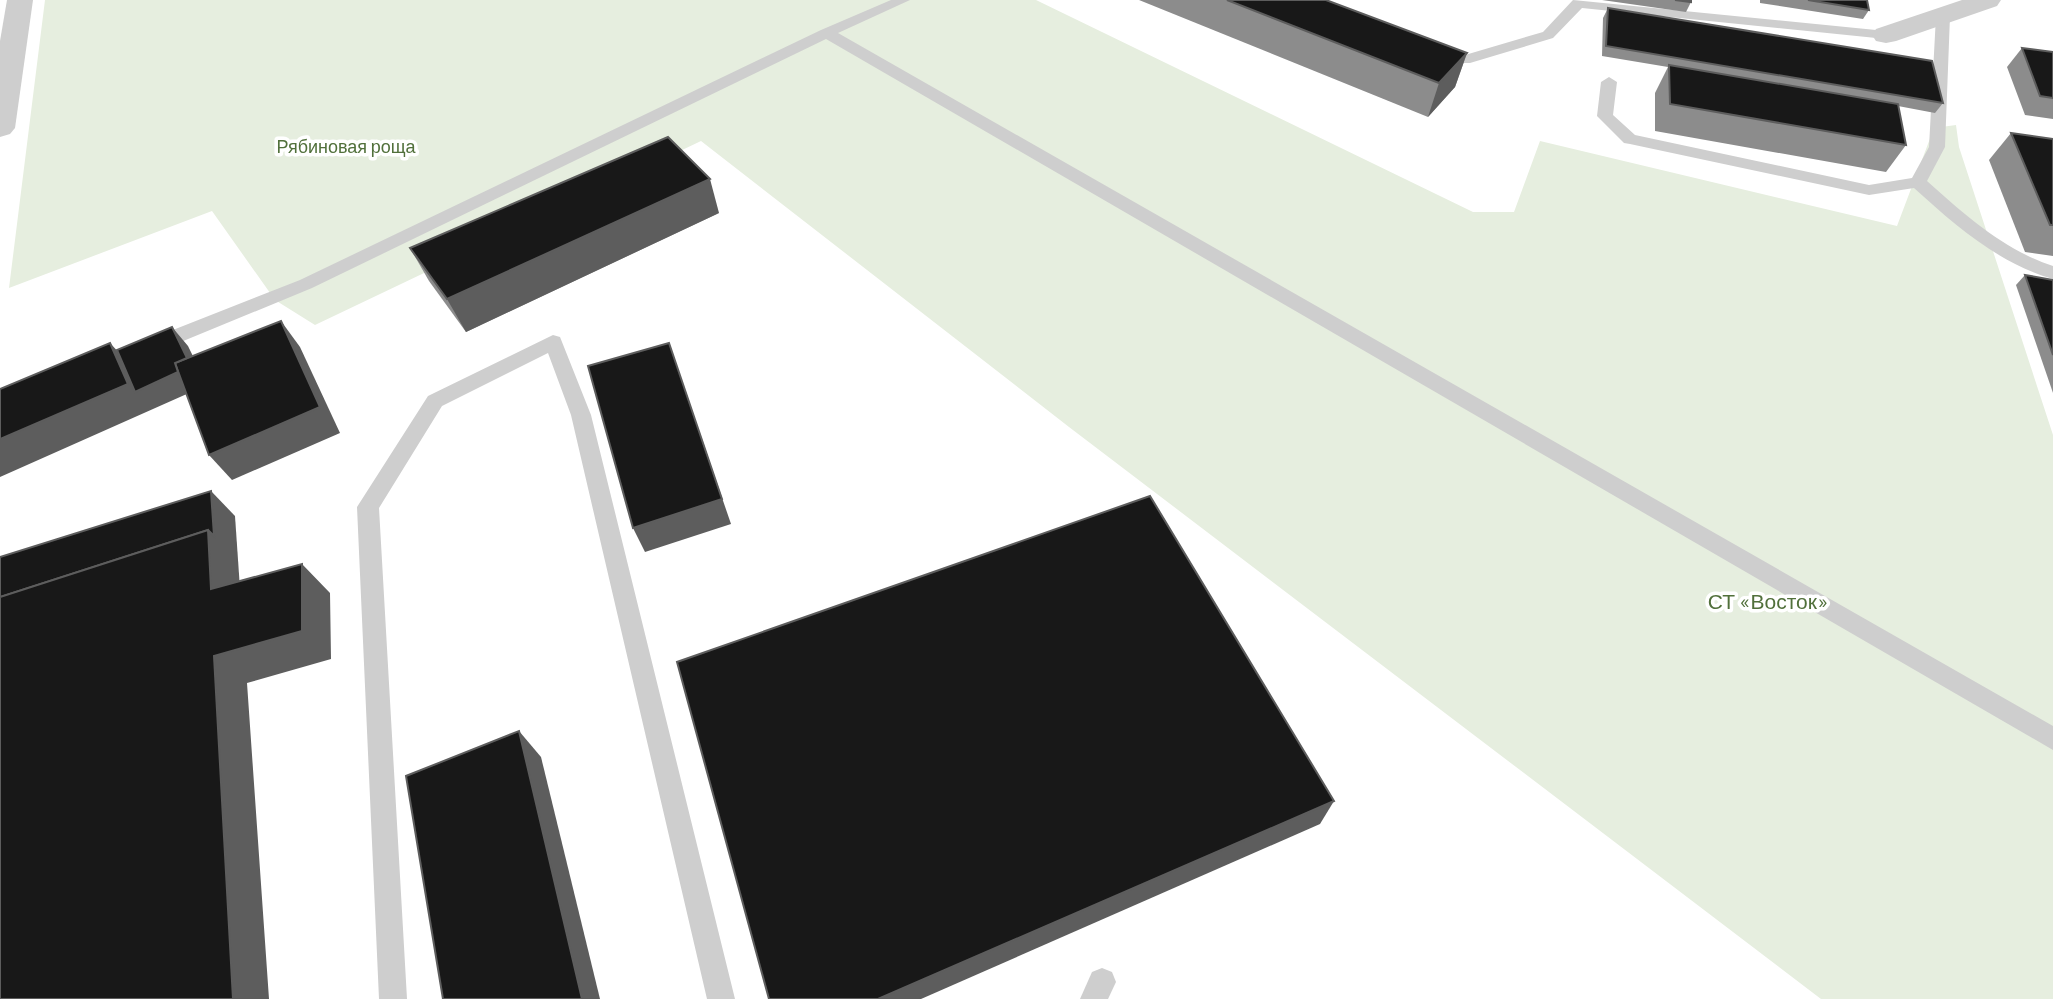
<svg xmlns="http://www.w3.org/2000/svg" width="2053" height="999" font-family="Barlow,sans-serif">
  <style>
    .green { fill: #e6eedf }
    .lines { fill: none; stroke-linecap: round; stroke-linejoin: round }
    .lane { fill: #cecece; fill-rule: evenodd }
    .street { fill: #cecece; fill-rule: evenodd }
    .wall { fill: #8c8c8c }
    .shaded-wall { fill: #5d5d5d }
    .building { fill: #181818; stroke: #5d5d5d; stroke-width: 2 }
    .labels { text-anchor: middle; stroke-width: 7; stroke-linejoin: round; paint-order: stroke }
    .far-park-label { font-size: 18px; fill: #51703b; stroke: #fff }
    .park-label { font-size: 21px; fill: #51703b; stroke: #fff }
  </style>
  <rect width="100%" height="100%" fill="#fff"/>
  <!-- green -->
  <polygon class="green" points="45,0 1036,0 1473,212 1514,212 1540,141 1897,226 1934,128 1956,125 1959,147 2053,435 2053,999 1821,999 1069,427 701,141 315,325 275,300 212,211 9,288"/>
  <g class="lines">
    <!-- lane -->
    <g class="lane">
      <polygon points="891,0 910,0 838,33 2053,726 2053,750 826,39 312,288 159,351 145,351 143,346 145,341 300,280 821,30"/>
      <polygon points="1573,0 1886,31 1893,35 1886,39 1582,8 1553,38 1470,63 1460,63 1431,51 1439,46 1465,55 1543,32"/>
      <path d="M1943,12L1950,16L1945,147L1927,181C1965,215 2004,250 2053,266V279C1998,263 1956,226 1914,188L1869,195L1630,144L1624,143L1597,116L1601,82L1609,77L1617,82L1613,115L1635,135L1869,185L1912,178L1929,147L1936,16Z"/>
      <polygon points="553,335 560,337 562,342 591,415 735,999 707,999 571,415 548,353 442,406 379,508 407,999 379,999 357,507 428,396"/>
      <polygon points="1102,968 1112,972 1116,982 1108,999 1080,999 1092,972"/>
    </g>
    <!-- street -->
    <g class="street">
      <polygon points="7,0 33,0 15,128 10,134 0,137 0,41"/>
      <polygon points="1962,0 2001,0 1997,6 1896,41 1886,43 1876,41 1872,35 1876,29"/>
    </g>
  </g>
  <!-- wall -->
  <g class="wall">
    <polygon points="1139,0 1326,0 1467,53 1455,87 1428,117"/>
    <polygon points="1602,0 1691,0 1691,2 1686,12"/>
    <polygon points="1760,0 1867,0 1869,10 1863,19 1760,3"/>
    <polygon points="1608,8 1943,103 1935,113 1898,106 1906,145 1886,172 1655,131 1655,93 1668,67 1602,56 1603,18"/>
    <polygon points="2022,48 2053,52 2053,119 2025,115 2007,67"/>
    <polygon points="2011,133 2053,139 2053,256 2025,252 1989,160"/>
    <polygon points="719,213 466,332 429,281 410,248"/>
    <polygon points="2025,275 2053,280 2053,393 2016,285"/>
  </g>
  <!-- shaded-wall -->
  <g class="shaded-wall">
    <polygon points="1467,53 1455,87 1428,117 1439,83"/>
    <polygon points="710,179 719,213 466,332 447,299"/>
    <polygon points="281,321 300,347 340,433 232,480 209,455"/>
    <polygon points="172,327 188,346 207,385 0,477 0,439 110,343 134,369"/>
    <polygon points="669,343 731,524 645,552 633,528"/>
    <polygon points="211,491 235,516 242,618 211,589 208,530"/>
    <polygon points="302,564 330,593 331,659 247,683 269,999 233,999 214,656"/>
    <polygon points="519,731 541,757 600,999 582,999"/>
    <polygon points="1334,801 1320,824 921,999 878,999"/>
  </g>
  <!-- building -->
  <g class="building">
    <polygon points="1227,0 1326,0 1467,53 1439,83"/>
    <polygon points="1675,0 1691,0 1691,2"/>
    <polygon points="1808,0 1867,0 1869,10"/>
    <polygon points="1608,8 1932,61 1943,103 1606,46"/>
    <polygon points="2022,48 2053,52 2053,98 2040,96"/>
    <polygon points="1669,65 1898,104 1906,145 1670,104"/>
    <polygon points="2011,133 2053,139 2053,225 2050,225"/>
    <polygon points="668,137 710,179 447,299 410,248"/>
    <polygon points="2025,275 2053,280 2053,355"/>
    <polygon points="281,321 320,407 209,455 175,363"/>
    <polygon points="172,327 187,358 175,363 178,372 135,392 117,350"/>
    <polygon points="110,343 128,384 0,439 0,389"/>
    <polygon points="669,343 722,499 633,528 588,366"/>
    <polygon points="211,491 214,536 208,530 0,597 0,557"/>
    <polygon points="1150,496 1334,801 878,999 769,999 677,662"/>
    <polygon points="208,530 211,589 302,564 302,631 214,656 233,999 0,999 0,597"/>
    <polygon points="519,731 582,999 443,999 406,776"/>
  </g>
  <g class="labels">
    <!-- far-park labels -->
    <g class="far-park-label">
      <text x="346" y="153">Рябиновая роща</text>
    </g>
    <!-- park labels -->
    <g class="park-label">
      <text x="1768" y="609">СТ «Восток»</text>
    </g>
  </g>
</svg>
